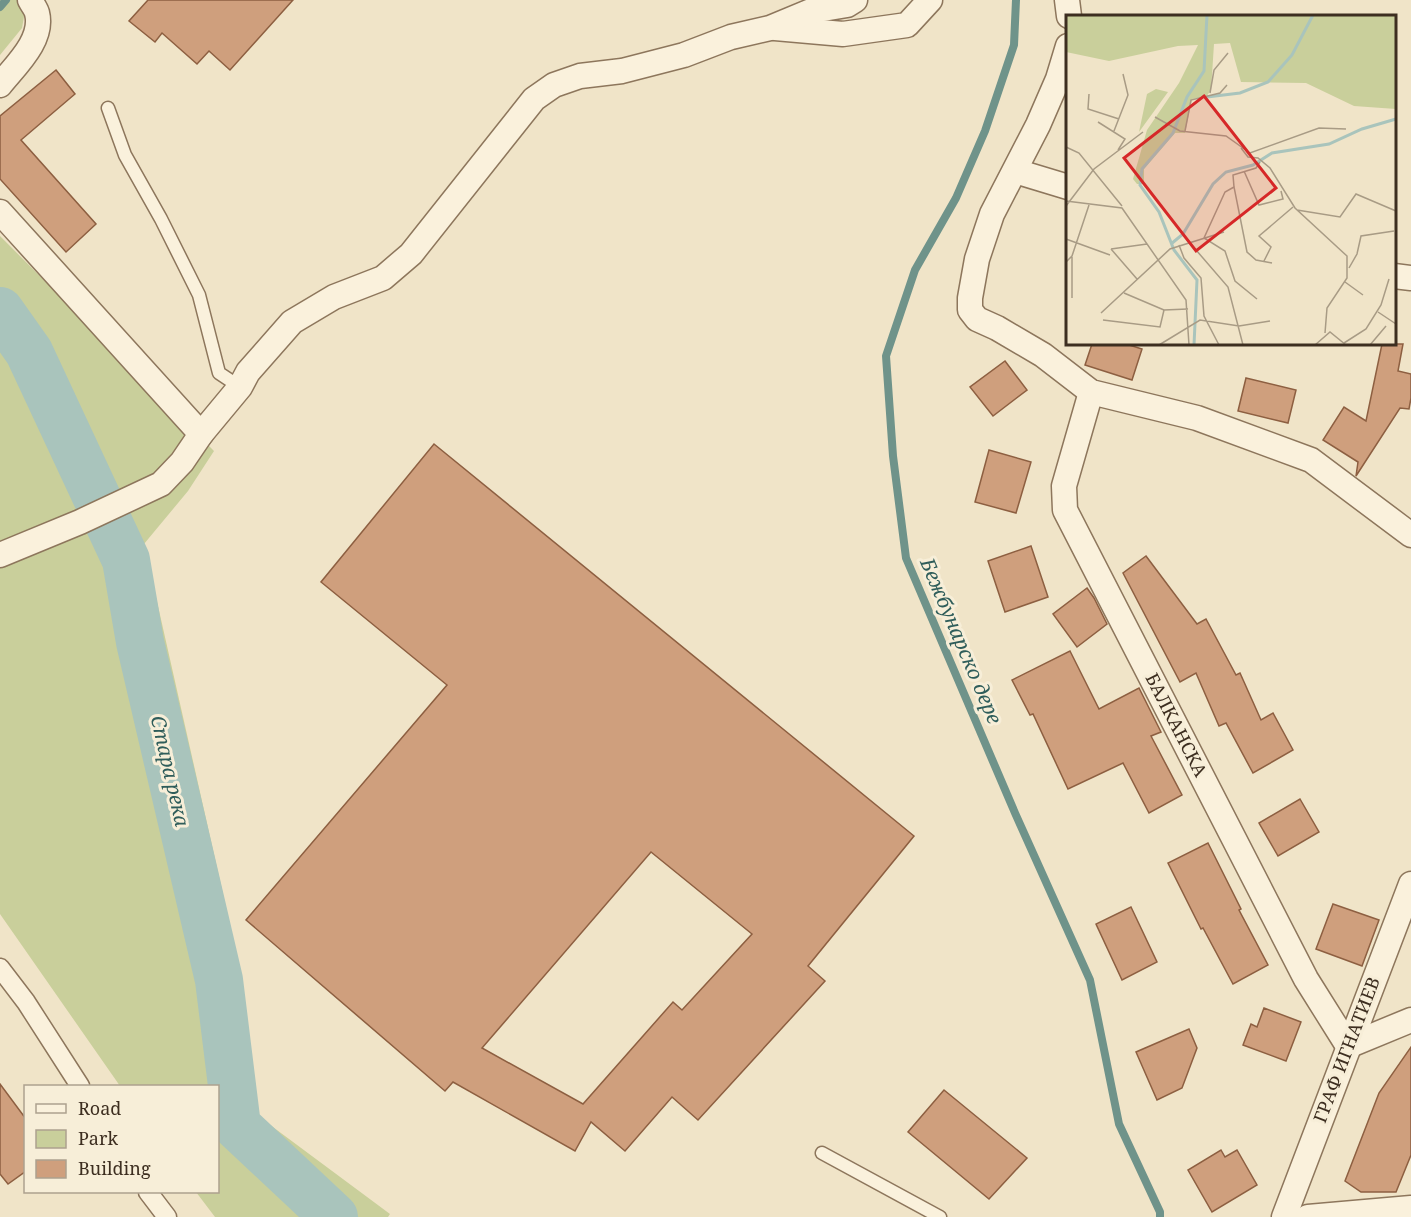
<svg xmlns="http://www.w3.org/2000/svg" width="1411" height="1217" font-family="'Noto Serif',serif">
  <style>
    .green { fill: #c9cf9b }
    .lines { fill: none; stroke-linecap: round; stroke-linejoin: round }
    .stream { stroke: #6f938a; stroke-width: 8 }
    .river { stroke: #a9c4bc; stroke-width: 48 }
    .building { fill: #cf9f7d; stroke: #8d5f41; stroke-width: 1.5; fill-rule: evenodd }
    .service-casing { stroke: #8d765c; stroke-width: 15 }
    .pedestrian-casing { stroke: #8d765c; stroke-width: 21 }
    .minor-casing { stroke: #8d765c; stroke-width: 27 }
    .service { stroke: #faf1dc; stroke-width: 12 }
    .pedestrian { stroke: #faf1dc; stroke-width: 18 }
    .minor { stroke: #faf1dc; stroke-width: 24 }
    .labels { text-anchor: middle; stroke-width: 6; stroke-linejoin: round; paint-order: stroke }
    .street-label { font-size: 18px; fill: #3d2e20; stroke: #f7eed8 }
    .water-label { font-size: 20px; font-style: italic; fill: #2f5d5a; stroke: #f7eed8 }
    .inset-river { fill: none; stroke: #a9c4bc; stroke-width: 3 }
    .inset-road { fill: none; stroke: #a89b85; stroke-width: 1.5 }
    .view { fill: #d62828; fill-opacity: 0.15; stroke: #d62828; stroke-width: 3 }
    .inset-edge { fill: none; stroke: #3d2e20; stroke-width: 3 }
  </style>
  <rect width="100%" height="100%" fill="#f0e4c8"/>
  <!-- green -->
  <g class="green">
    <polygon points="0,0 27,0 22,28 0,55"/>
    <polygon points="0,236 214,451 188,491 144,544 239,965 250,1110 390,1214 388,1217 215,1217 196,1192 218,1192 218,1086 120,1086 0,914"/>
  </g>
  <g class="lines">
    <!-- stream -->
    <g class="stream">
      <polyline points="1016,0 1014,45 985,131 956,198 915,270 886,356 893,456 906,558 1015,813 1090,980 1119,1124 1160,1212 1160,1217"/>
      <polyline points="0,7 6,0"/>
    </g>
    <!-- river -->
    <polyline class="river" points="0,311 29,352 126,560 140,642 219,980 237,1126 334,1217"/>
  </g>
  <!-- building -->
  <g class="building">
    <polygon points="148,0 293,0 230,70 209,51 197,64 162,33 155,42 129,21"/>
    <polygon points="56,70 75,94 21,140 96,224 66,252 0,179 0,116"/>
    <polygon points="1092,344 1126,344 1142,349 1132,380 1085,365"/>
    <polygon points="1382,344 1403,344 1398,371 1411,374 1411,398 1409,409 1400,408 1356,476 1358,462 1323,440 1344,407 1366,421"/>
    <polygon points="1005,361 1027,390 993,416 970,387"/>
    <polygon points="1246,378 1296,390 1288,423 1238,411"/>
    <path d="M434,444L914,836L808,966L825,981L698,1120L672,1097L625,1151L591,1122L575,1151L453,1082L445,1091L246,920L447,685L321,582ZM651,852L752,934L682,1010L673,1002L583,1104L482,1048Z"/>
    <polygon points="989,450 1031,462 1016,513 975,502"/>
    <polygon points="1031,546 1048,597 1005,612 988,561"/>
    <polygon points="1146,556 1197,624 1206,619 1236,675 1240,673 1261,720 1273,713 1293,750 1253,773 1226,723 1219,726 1196,673 1180,682 1123,573"/>
    <polygon points="1087,588 1094,598 1107,624 1077,647 1053,614"/>
    <polygon points="1070,651 1099,709 1139,688 1161,732 1151,736 1182,795 1149,813 1123,763 1068,789 1033,714 1030,715 1012,680"/>
    <polygon points="1300,799 1319,832 1278,856 1259,823"/>
    <polygon points="1208,843 1241,909 1239,910 1268,965 1233,984 1203,928 1201,929 1168,863"/>
    <polygon points="1333,904 1379,920 1362,966 1316,949"/>
    <polygon points="1131,907 1157,962 1122,980 1096,924"/>
    <polygon points="1264,1008 1301,1022 1286,1061 1243,1045 1251,1024 1257,1027"/>
    <polygon points="1189,1029 1197,1048 1182,1088 1157,1100 1136,1052"/>
    <polygon points="1411,1047 1411,1155 1396,1192 1361,1192 1345,1181 1379,1093"/>
    <polygon points="0,1084 26,1119 26,1171 8,1184 0,1174"/>
    <polygon points="944,1090 1027,1158 989,1199 908,1132"/>
    <polygon points="1221,1150 1225,1157 1237,1150 1257,1185 1212,1212 1188,1170"/>
  </g>
  <g class="lines">
    <defs>
      <g id="service">
        <polyline points="108,108 125,155 161,219 199,295 219,373 240,387"/>
        <polyline points="822,1153 940,1217"/>
      </g>
      <g id="pedestrian">
        <polyline points="0,968 26,1002 80,1086"/>
        <polyline points="148,1192 167,1217"/>
      </g>
      <g id="minor">
        <polyline points="1067,0 1069,16"/>
        <polyline points="775,28 843,34 907,25 930,0"/>
        <polyline points="1068,46 1058,79 1038,125 992,214 977,259 970,298 970,310 977,319 997,328 1043,355 1091,392 1197,418 1311,460 1411,535"/>
        <path d="M0,85C15,66 44,40 37,13C36,9 32,4 30,0"/>
        <polyline points="1015,171 1068,187"/>
        <polyline points="0,212 201,434"/>
        <polyline points="1394,276 1411,278"/>
        <polyline points="1091,392 1064,486 1065,510 1306,979 1348,1046 1411,1020"/>
        <polyline points="0,555 80,522 161,484 182,462 201,434 240,387 248,372 292,322 334,297 383,278 411,254 534,99 554,85 580,76 622,71 684,55 731,37 770,28 811,11 847,5 855,0"/>
        <polyline points="1284,1217 1411,884"/>
        <polyline points="1308,1217 1411,1208"/>
      </g>
    </defs>
    <!-- service casing -->
    <use href="#service" class="service-casing"/>
    <!-- pedestrian casing -->
    <use href="#pedestrian" class="pedestrian-casing"/>
    <!-- minor casing -->
    <use href="#minor" class="minor-casing"/>
    <!-- service -->
    <use href="#service" class="service"/>
    <!-- pedestrian -->
    <use href="#pedestrian" class="pedestrian"/>
    <!-- minor -->
    <use href="#minor" class="minor"/>
  </g>
  <g class="labels">
    <!-- street labels -->
    <g class="street-label">
      <text transform="translate(1176 725) rotate(63)" y="6">БАЛКАНСКА</text>
      <text transform="translate(1347 1050) rotate(-69)" y="6">ГРАФ ИГНАТИЕВ</text>
    </g>
    <!-- water labels -->
    <g class="water-label">
      <text transform="translate(961 641) rotate(67)" y="7">Бежбунарско дере</text>
      <text transform="translate(170 771) rotate(77)" y="7">Стара река</text>
    </g>
  </g>
  <!-- overview -->
  <g transform="translate(1066 15)">
    <rect width="330" height="330" fill="#f0e4c8"/>
    <path d="M0,0H330V94L288,91L240,68L175,67L164,28L148,29L145,75L140,82L126,84L119,118H109L78,154V169H71L67,164L81,115L113,68L132,30L112,31L43,46L0,37ZM90,74L102,77L73,117L81,79Z" fill="#c9cf9b"/>
    <path class="inset-river" d="M141,82L174,78L202,67L226,40L247,0M105,229L117,219L147,169L160,157L187,150L206,138L263,129L296,114L330,104M128,330L131,265L108,235L93,197L74,170L76,154L107,118L121,82L138,56L141,0"/>
    <path class="inset-road" d="M144,78L148,55L162,38M23,79L22,94L53,104M89,102L114,116L160,121L184,138L253,113L280,114M32,107L59,124L52,135M48,116L62,80L57,59M119,116L125,85L154,78L161,70M0,132L13,138L56,191M175,133L182,142L192,143L204,153L229,193L281,241V263L261,293L259,318M194,147L190,153L167,160L168,172L181,237L190,245L206,248M178,156L193,190L217,184L215,176M168,172L159,177L138,223L159,236L169,266L191,284M0,186L56,193L120,285L123,330M0,191L28,154L77,117M231,195L274,202L290,179L330,196M0,224L44,240M124,228L162,272L177,330M113,230L118,243L135,263L138,301L153,330M45,234L71,264M45,234L81,229M6,242V283M198,246L205,232L193,221L227,192M0,247L6,241L23,190M283,253L291,239L295,221L328,216M279,267L297,280M58,278L98,295M312,297L330,309M35,298L104,234L158,217M37,305L94,312L98,295L122,294M278,328L300,314L315,290L323,264M53,330H72M93,330L134,305L173,311L204,306M249,330L264,317L280,330M304,330L320,311"/>
    <path class="view" d="M138,81L210,173L130,236L58,143Z"/>
    <rect width="330" height="330" class="inset-edge"/>
  </g>
  <!-- legend -->
  <rect x="24" y="1085" width="195" height="108" fill="#f7eed8" stroke="#ada18e" stroke-width="1.5"/>
  <rect x="36" y="1104" width="30" height="9" fill="#faf1dc" stroke="#ada18e" stroke-width="1.5"/>
  <text x="78" y="1115" font-size="18" fill="#3d2e20">Road</text>
  <rect x="36" y="1130" width="30" height="18" fill="#c9cf9b" stroke="#ada18e" stroke-width="1.5"/>
  <text x="78" y="1145" font-size="18" fill="#3d2e20">Park</text>
  <rect x="36" y="1160" width="30" height="18" fill="#cf9f7d" stroke="#ada18e" stroke-width="1.5"/>
  <text x="78" y="1175" font-size="18" fill="#3d2e20">Building</text>
</svg>
